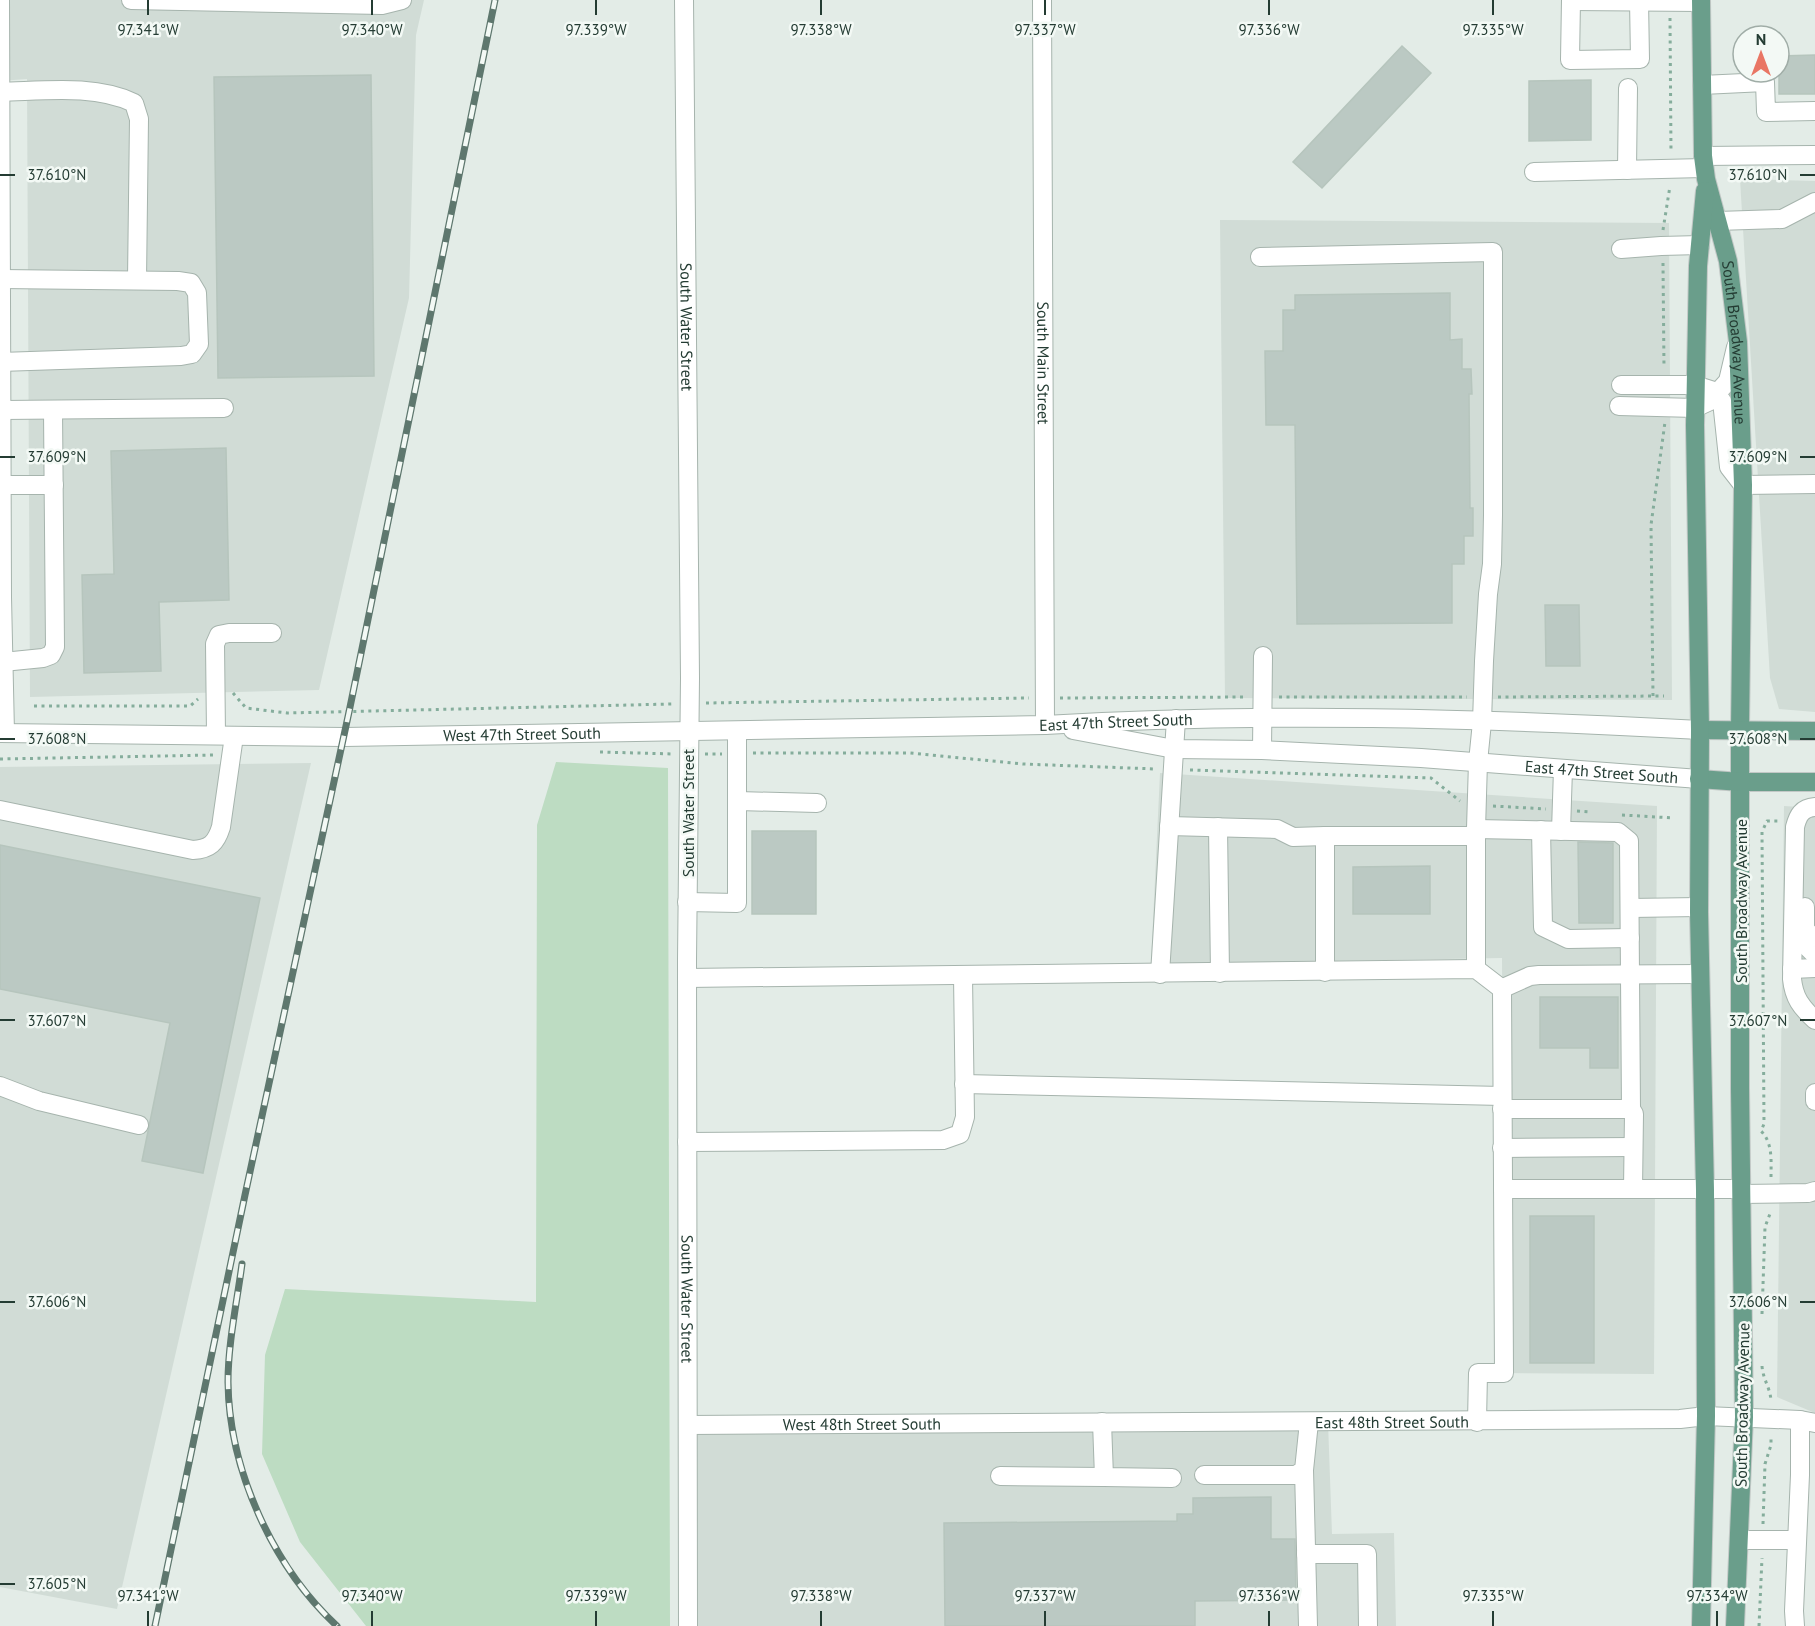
<svg xmlns="http://www.w3.org/2000/svg" width="1815" height="1626" font-family="'PT Sans',sans-serif">
  <style>
    .built { fill: #d1dcd6 }
    .green { fill: #bddcc2 }
    .building { fill: #bbc9c3; stroke: #b6c5bd; stroke-width: 1.5 }
    .lines { fill: none; stroke-linecap: round; stroke-linejoin: round }
    .minor-casing { stroke: #a6b4ad; stroke-width: 20 }
    .major-casing { stroke: #c2c8c6; stroke-width: 20 }
    .path { stroke: #85ad9c; stroke-width: 3; stroke-dasharray: 3 4.5; stroke-linecap: butt }
    .minor { stroke: #fff; stroke-width: 18 }
    .major { stroke: #6a9e8b; stroke-width: 18 }
    .rail-casing { stroke: #5e776e; stroke-width: 7 }
    .rail { stroke: #f3f9f5; stroke-width: 4.5; stroke-dasharray: 14; stroke-linecap: butt }
    .ticks { fill: none; stroke: #243c33; stroke-width: 2 }
    .labels { text-anchor: middle; stroke-width: 5; stroke-linejoin: round; paint-order: stroke }
    .street-label { font-size: 16px; fill: #243c33; stroke: #f3f9f5 }
    .ticks-label { font-size: 15px; text-anchor: middle; fill: #243c33; stroke: #f3f9f5; stroke-width: 5; stroke-linejoin: round; paint-order: stroke }
  </style>
  <rect width="100%" height="100%" fill="#e3ece7"/>
  <!-- built -->
  <g class="built">
    <polygon points="0,0 424,0 416,35 409,298 319,690 30,697 27,79 0,81"/>
    <polygon points="1740,179 1815,181 1815,712 1779,709 1770,678"/>
    <polygon points="1220,220 1669,223 1672,700 1225,698"/>
    <polygon points="311,763 117,1609 0,1587 0,767"/>
    <polygon points="1160,773 1657,806 1654,1374 1504,1373 1502,958 1151,964"/>
    <polygon points="1784,806 1815,808 1815,1413 1777,1397"/>
    <polygon points="1328,1422 1332,1534 1394,1533 1396,1626 688,1626 688,1425"/>
  </g>
  <!-- green -->
  <polygon class="green" points="556,762 668,768 670,1626 366,1626 300,1542 262,1454 265,1355 285,1289 536,1302 537,825"/>
  <!-- building -->
  <g class="building">
    <polygon points="1402,46 1431,73 1322,188 1293,162"/>
    <polygon points="1815,55 1815,94 1779,94 1779,56"/>
    <polygon points="371,75 374,376 218,378 214,77"/>
    <polygon points="1591,80 1591,140 1529,141 1529,81"/>
    <polygon points="1450,293 1450,340 1462,339 1462,369 1471,369 1472,394 1469,394 1470,508 1473,508 1473,536 1464,536 1464,564 1452,564 1452,623 1297,624 1295,425 1266,425 1265,351 1283,351 1283,310 1295,310 1295,295"/>
    <polygon points="226,448 229,600 159,602 161,671 84,673 82,575 114,574 111,451"/>
    <polygon points="1545,605 1579,605 1580,666 1546,666"/>
    <rect x="752" y="831" width="64" height="83"/>
    <polygon points="1578,842 1613,843 1613,923 1579,923"/>
    <polygon points="0,845 260,898 203,1173 142,1161 170,1023 0,989"/>
    <polygon points="1430,866 1430,914 1353,914 1353,867"/>
    <polygon points="1540,997 1618,997 1618,1068 1590,1068 1590,1048 1540,1048"/>
    <rect x="1530" y="1216" width="64" height="147"/>
    <polygon points="1271,1497 1271,1539 1295,1539 1296,1600 1195,1601 1195,1626 945,1626 944,1523 1177,1521 1177,1514 1193,1514 1193,1498"/>
  </g>
  <g class="lines">
    <defs>
      <g id="minor">
        <polyline points="0,0 2,597 5,733"/>
        <polyline points="131,0 382,5 402,0"/>
        <path id="s1" d="M684,0L690,678L687,960L688,1626"/>
        <path id="s2" d="M1042,0L1045,725"/>
        <polyline points="1571,0 1570,60 1640,59 1639,0"/>
        <polyline points="1571,1 1701,2"/>
        <polyline points="1702,85 1765,82 1766,112 1815,111"/>
        <path d="M1,92C43,91 95,84 134,103L139,119L137,280"/>
        <polyline points="1703,156 1815,155"/>
        <polyline points="1627,170 1628,88"/>
        <polyline points="1534,172 1704,168"/>
        <polyline points="1717,221 1782,219 1815,202"/>
        <polyline points="1621,249 1661,246 1700,245"/>
        <polyline points="1260,257 1493,252 1493,515 1492,564 1488,594 1484,661 1482,722 1478,762 1476,829 1476,969"/>
        <polyline points="0,362 181,356 192,354 199,344 197,293 191,283 178,281 1,279"/>
        <polyline points="1621,385 1695,385 1714,391 1722,401 1729,467 1743,485 1815,484"/>
        <polyline points="1619,406 1695,408 1710,401 1728,381 1736,347"/>
        <polyline points="2,410 224,408"/>
        <polyline points="2,485 54,485"/>
        <polyline points="3,662 43,658 51,655 55,647 53,410"/>
        <path id="s3" d="M1073,730L1174,749L1262,750L1421,758L1699,779"/>
        <path id="s4" d="M0,733L344,737L1045,725C1263,712 1482,718 1700,730"/>
        <polyline points="216,735 215,644 219,635 229,633 272,633"/>
        <polyline points="1262,750 1263,656"/>
        <polyline points="738,801 817,803"/>
        <path d="M1815,807C1802,808 1798,815 1795,827L1792,979C1794,998 1801,1007 1815,1020"/>
        <path d="M0,810L193,850C210,849 216,843 221,827L234,736"/>
        <polyline points="1169,826 1277,829 1293,837 1325,836"/>
        <polyline points="1218,827 1220,973"/>
        <polyline points="1476,829 1618,832 1629,841 1631,1109"/>
        <polyline points="1541,830 1543,927 1568,939 1630,938"/>
        <polyline points="1561,831 1563,769"/>
        <polyline points="687,902 737,903 737,731"/>
        <polyline points="1805,907 1805,930 1815,938"/>
        <polyline points="1630,908 1699,907"/>
        <polyline points="1805,930 1807,947 1815,955"/>
        <polyline points="1792,969 1815,968"/>
        <polyline points="1325,972 1325,836 1476,836"/>
        <polyline points="1160,974 1176,719"/>
        <polyline points="687,978 1476,969 1502,989 1504,1373 1478,1373 1477,1422"/>
        <polyline points="1501,989 1530,976 1539,975 1700,974"/>
        <polyline points="964,1084 1502,1096"/>
        <polyline points="0,1086 39,1101 139,1125"/>
        <polyline points="1815,1093 1815,1101"/>
        <polyline points="1502,1109 1631,1109 1634,1114 1633,1189"/>
        <polyline points="687,1142 943,1140 960,1134 965,1117 963,976"/>
        <polyline points="1502,1148 1633,1147"/>
        <polyline points="1503,1189 1741,1189"/>
        <polyline points="1741,1194 1808,1193 1815,1191"/>
        <polyline points="1102,1422 1104,1477 1172,1478"/>
        <path id="s5" d="M688,1425C1018,1422 1349,1424 1680,1419L1706,1416L1800,1420L1815,1423"/>
        <polyline points="1304,1470 1308,1626"/>
        <polyline points="1204,1475 1296,1475 1304,1470 1309,1422"/>
        <polyline points="1000,1476 1104,1477"/>
        <polyline points="1739,1540 1797,1540"/>
        <polyline points="1306,1554 1367,1554 1368,1626"/>
        <polyline points="1795,1626 1794,1611 1800,1475 1800,1420"/>
      </g>
      <g id="major">
        <path id="s6" d="M1701,0L1703,156L1706,179L1728,261L1738,342L1743,485L1740,730V1088L1744,1417L1735,1626"/>
        <polyline points="1700,730 1815,731"/>
        <polyline points="1699,779 1741,782 1815,782"/>
        <polyline points="1701,1626 1706,1416 1705,1190 1699,912 1700,730 1695,425 1698,266 1705,191"/>
      </g>
    </defs>
    <!-- minor casing -->
    <use href="#minor" class="minor-casing"/>
    <!-- major casing -->
    <use href="#major" class="major-casing"/>
    <!-- path -->
    <g class="path">
      <polyline points="1670,18 1671,153"/>
      <polyline points="1663,230 1670,186"/>
      <polyline points="1663,263 1664,368"/>
      <polyline points="233,693 246,708 287,713 672,704"/>
      <polyline points="1653,696 1651,525 1665,422"/>
      <polyline points="1279,697 1467,697"/>
      <polyline points="1498,697 1664,696"/>
      <polyline points="1060,698 1245,697"/>
      <polyline points="706,703 1029,698"/>
      <polyline points="34,706 190,706 198,699"/>
      <polyline points="600,752 674,754"/>
      <polyline points="753,753 910,753 1023,764 1156,769"/>
      <polyline points="705,754 722,754"/>
      <polyline points="0,759 215,755"/>
      <polyline points="1190,770 1431,778 1460,801"/>
      <polyline points="1493,806 1546,809"/>
      <polyline points="1577,811 1591,812"/>
      <polyline points="1622,815 1674,818"/>
      <path d="M1771,1177C1771,1161 1773,1143 1761,1131L1764,1124L1762,832L1767,821H1780"/>
      <polyline points="1762,1314 1765,1227 1771,1211"/>
      <path d="M1762,1366C1763,1380 1771,1389 1771,1402"/>
      <polyline points="1763,1524 1765,1464 1771,1445 1771,1436"/>
      <polyline points="1759,1626 1762,1558"/>
    </g>
    <!-- minor -->
    <use href="#minor" class="minor"/>
    <!-- major -->
    <use href="#major" class="major"/>
    <defs>
      <g id="rail">
        <path d="M242,1264C237,1302 228,1343 228,1382C229,1470 273,1567 337,1626"/>
        <polyline points="155,1626 245,1195 349,712 495,0"/>
      </g>
    </defs>
    <!-- rail casing -->
    <use href="#rail" class="rail-casing"/>
    <!-- rail -->
    <use href="#rail" class="rail"/>
  </g>
  <!-- ticks -->
  <path class="ticks" d="M148,0V15M372,0V15M596,0V15M821,0V15M1045,0V15M1269,0V15M1493,0V15M0,175H15M1800,175H1815M0,457H15M1800,457H1815M0,739H15M1800,739H1815M0,1020H15M1800,1020H1815M0,1302H15M1800,1302H1815M0,1584H15M148,1611V1626M372,1611V1626M596,1611V1626M821,1611V1626M1045,1611V1626M1269,1611V1626M1493,1611V1626M1717,1611V1626"/>
  <g class="labels">
    <!-- street labels -->
    <g class="street-label">
      <text dy="6" stroke="none"><textPath href="#s1" startOffset="327">South Water Street</textPath></text>
      <text dy="6" stroke="none"><textPath href="#s6" startOffset="346">South Broadway Avenue</textPath></text>
      <text dy="6" stroke="none"><textPath href="#s2" startOffset="363">South Main Street</textPath></text>
      <text dy="6" stroke="none"><textPath href="#s4" startOffset="1116">East 47th Street South</textPath></text>
      <text dy="6" stroke="none"><textPath href="#s4" startOffset="522">West 47th Street South</textPath></text>
      <text dy="6" stroke="none"><textPath href="#s3" startOffset="531">East 47th Street South</textPath></text>
      <text transform="translate(688 813) rotate(-90)" y="6">South Water Street</text>
      <text transform="translate(1741 901) rotate(-90)" y="6">South Broadway Avenue</text>
      <text dy="6" stroke="none"><textPath href="#s1" startOffset="1299">South Water Street</textPath></text>
      <text transform="translate(1742 1405) rotate(-89)" y="6">South Broadway Avenue</text>
      <text dy="6" stroke="none"><textPath href="#s5" startOffset="704">East 48th Street South</textPath></text>
      <text dy="6" stroke="none"><textPath href="#s5" startOffset="174">West 48th Street South</textPath></text>
    </g>
  </g>
  <g class="ticks-label">
    <text x="148" y="35">97.341°W</text>
    <text x="372" y="35">97.340°W</text>
    <text x="596" y="35">97.339°W</text>
    <text x="821" y="35">97.338°W</text>
    <text x="1045" y="35">97.337°W</text>
    <text x="1269" y="35">97.336°W</text>
    <text x="1493" y="35">97.335°W</text>
    <text x="57" y="180">37.610°N</text>
    <text x="1758" y="180">37.610°N</text>
    <text x="57" y="462">37.609°N</text>
    <text x="1758" y="462">37.609°N</text>
    <text x="57" y="744">37.608°N</text>
    <text x="1758" y="744">37.608°N</text>
    <text x="57" y="1026">37.607°N</text>
    <text x="1758" y="1026">37.607°N</text>
    <text x="57" y="1307">37.606°N</text>
    <text x="1758" y="1307">37.606°N</text>
    <text x="57" y="1589">37.605°N</text>
    <text x="148" y="1601">97.341°W</text>
    <text x="372" y="1601">97.340°W</text>
    <text x="596" y="1601">97.339°W</text>
    <text x="821" y="1601">97.338°W</text>
    <text x="1045" y="1601">97.337°W</text>
    <text x="1269" y="1601">97.336°W</text>
    <text x="1493" y="1601">97.335°W</text>
    <text x="1717" y="1601">97.334°W</text>
  </g>
  <!-- north arrow -->
  <g transform="translate(1761 54)"><circle r="28" fill="#f3f9f5" stroke="#a0ada7" stroke-width="1.5"/>
  <path d="M0-4.5L10 22L0 15L-10 22Z" fill="#e97664"/>
  <text y="-9" font-size="16" font-weight="bold" text-anchor="middle" fill="#243c33">N</text>
  </g>
</svg>
